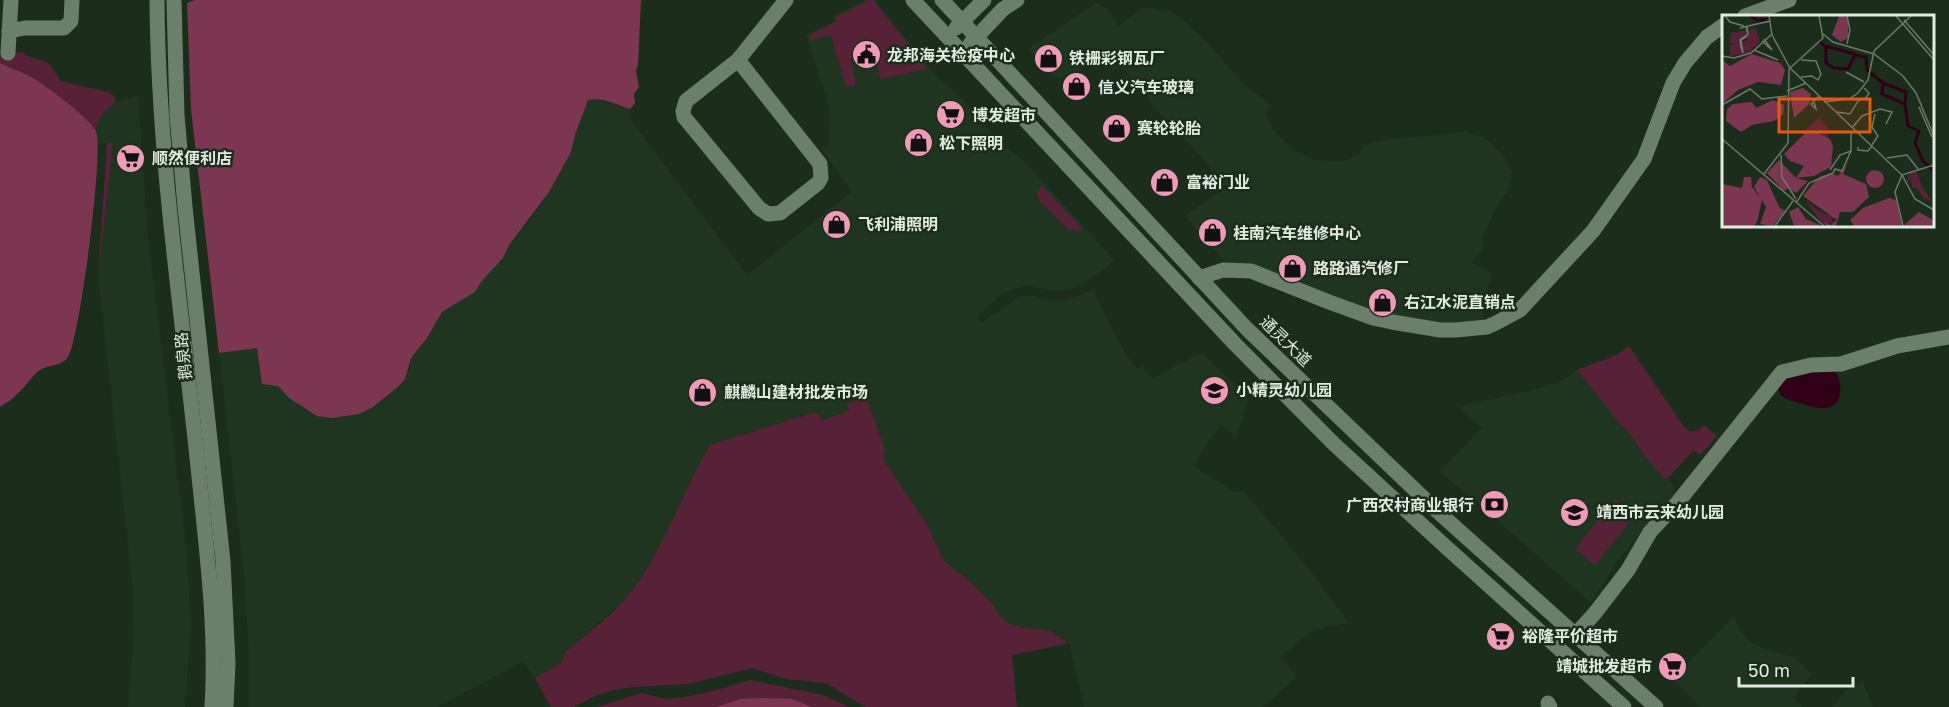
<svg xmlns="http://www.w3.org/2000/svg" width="1949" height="707" font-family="'Golos Text','Noto Sans SC',sans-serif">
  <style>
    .built { fill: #1e361f }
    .green { fill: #572237 }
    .forest { fill: #7d3651 }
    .water { fill: #320118 }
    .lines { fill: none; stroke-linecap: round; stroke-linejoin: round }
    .minor { stroke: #6b806b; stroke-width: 15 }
    .secondary { stroke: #6b806b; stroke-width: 15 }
    .labels { text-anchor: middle; stroke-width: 5; stroke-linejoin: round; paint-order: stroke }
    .poi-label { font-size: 16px; font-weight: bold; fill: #e2ede1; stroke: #1b2d1b; text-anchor: start }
    .street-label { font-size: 16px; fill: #e2ede1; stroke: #1b2d1b }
    .inset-river { fill: none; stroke: #320118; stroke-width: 3 }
    .inset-road { fill: none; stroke: #6b7a6a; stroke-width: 1.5 }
    .view { fill: #e8590c; fill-opacity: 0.15; stroke: #e8590c; stroke-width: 3 }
    .inset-edge { fill: none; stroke: #e2ede1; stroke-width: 3 }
  </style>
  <rect width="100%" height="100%" fill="#1b2d1b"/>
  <!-- built -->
  <g class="built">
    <polygon points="865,0 875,0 936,75 960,97 1001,143 1027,164 1113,259 1113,262 1094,276 1070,290 1048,290 1027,285 1003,293 978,316 981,323 1019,297 1033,295 1049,301 1065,301 1093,290 1125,353 1136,368 1142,365 1153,379 1169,369 1202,353 1248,397 1237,438 1220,424 1193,466 1234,491 1245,492 1309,569 1349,623 1325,627 1313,631 1281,656 1297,677 1263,707 1084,707 1069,642 1050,631 1020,627 1010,624 1001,617 994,606 969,581 943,560 928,526 896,480 885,462 883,456 849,411 821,420 816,412 710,445 676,511 665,538 633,590 620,604 566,651 563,661 535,678 523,662 436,707 249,707 249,656 244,575 219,353 258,348 278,386 289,398 317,416 344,417 373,407 386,398 397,388 410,368 411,358 427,338 442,312 475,292 481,282 503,258 509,245 537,211 571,152 575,135 588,100 596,99 630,109 630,119 747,275 852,192 821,148 829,146 830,118 826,96 806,35 835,21 833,16"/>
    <polygon points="1096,3 1107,9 1119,26 1144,7 1175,13 1208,43 1243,84 1270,104 1266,113 1274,131 1295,151 1314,160 1341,161 1353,157 1360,153 1363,146 1389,139 1467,132 1485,138 1505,158 1512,172 1508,190 1498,204 1483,236 1482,252 1471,261 1492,273 1484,303 1482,325 1401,320 1224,261 1185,216 1226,187 1197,152 1157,110 1137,82 1120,66 1113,71 1100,57 1061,79 1049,73 1028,49"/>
    <polygon points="138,96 148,237 186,544 191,625 185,707 128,707 134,632 132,582 98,276 111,163 107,143 98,144 96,130 98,120 103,111 116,102"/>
    <polygon points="1577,370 1616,419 1628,431 1649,462 1674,485 1675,491 1673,498 1640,533 1616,563 1594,599 1589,601 1472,498 1440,472 1482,427 1458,407 1541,388 1565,379"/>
    <polygon points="1734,616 1742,633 1752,643 1773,652 1794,657 1812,675 1793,698 1803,707 1701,707 1672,679"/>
    <polygon points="1863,682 1873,707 1832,707 1848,689"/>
  </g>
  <!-- green -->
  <g class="green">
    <polygon points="869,0 873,0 926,67 926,69 880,79 874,52 850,58 856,85 846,87 831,35 810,40 808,36 837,21 836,17"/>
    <path d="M0,51L24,53C30,59 34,57 41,60C51,63 56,73 60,81L108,92L114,96L116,102C104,110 99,116 96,130L77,111L27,74L0,63Z"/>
    <polygon points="107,143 112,143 111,163 98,276"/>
    <polygon points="1041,185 1083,229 1078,231 1069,230 1039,201 1037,193"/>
    <polygon points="1629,346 1684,427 1691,432 1699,430 1704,425 1717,436 1700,455 1694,450 1666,480 1649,462 1628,431 1616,419 1577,370 1616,355"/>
    <path d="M866,397L885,449L883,456L885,462L928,526L943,560L969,581L994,606L1001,617L1010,624L1020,627L1050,631L1069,643L1012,655L1017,707H865L826,683L785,679L753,668L689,684L635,687L613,690L597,695L574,707H551L535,678L563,661L566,651C589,632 616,613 634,588C666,544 682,492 710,445L816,412L822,420L849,411L847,404Z"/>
    <polygon points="1615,499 1635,515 1595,565 1575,549"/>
    <polygon points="750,680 823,695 849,707 812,707 792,699 740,699 716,707 597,707 642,693 666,699 677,698 706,693"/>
  </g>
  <!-- forest -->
  <g class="forest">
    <path d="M195,0H641L638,65L636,71L639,87L634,94L635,103L630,109C616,105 603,97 588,100L575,135L571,152L549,192L509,245L503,258L481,282L475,292L442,312L427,338L411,358L405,379L397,388L373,407L359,414L332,418L317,416L289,398L278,386L262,384L257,348L219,353L191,109L187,3Z"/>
    <path d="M0,63C8,67 17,70 26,74C39,80 90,118 96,131C104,152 80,337 68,357C61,367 49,364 40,370C32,375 26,387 18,393C13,399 6,403 0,407Z"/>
    <polygon points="766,698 792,699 812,707 716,707 740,699"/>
  </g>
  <!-- water -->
  <path class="water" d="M1835,370C1837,374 1839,378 1840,383C1844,410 1823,412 1803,404C1796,402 1786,400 1781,395C1778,391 1778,387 1779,382L1794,374Z"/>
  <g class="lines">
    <!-- minor -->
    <g class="minor">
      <polyline points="1745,16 1789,0"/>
      <polyline points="9,31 25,28 64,28 71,21 72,0"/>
      <polyline points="8,53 11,0"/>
      <polyline points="738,60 820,164 821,178 818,183 780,213 768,214 759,208 684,117 683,111 686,101 738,60 786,0"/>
      <polyline points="1199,278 1223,270 1251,271 1329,302 1373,318 1392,322 1440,330 1456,330 1487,327 1496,323 1520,310 1593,231 1644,159 1673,83 1685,63 1707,37 1724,25"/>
      <polyline points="1576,634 1595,613 1628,570 1650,532 1678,502 1782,372 1811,365 1841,364 1897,346 1949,337"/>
      <polyline points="1548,703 1550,707"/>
    </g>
    <!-- secondary -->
    <g class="secondary">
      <path d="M157,0C158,156 182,312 198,467C206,546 217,627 212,707"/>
      <polyline points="174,0 177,115 185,207 223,561 228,663 226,707"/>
      <polyline points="913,0 1235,344 1334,444 1446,547 1624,707"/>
      <polyline points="942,0 1247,329 1437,511 1656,707"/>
      <polyline points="956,28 984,0"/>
      <polyline points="970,44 1003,9 1017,0"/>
    </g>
  </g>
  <!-- icons -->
  <defs>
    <symbol id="civic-disc" viewBox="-11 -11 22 22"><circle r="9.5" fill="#f09ab7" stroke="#1b2d1b"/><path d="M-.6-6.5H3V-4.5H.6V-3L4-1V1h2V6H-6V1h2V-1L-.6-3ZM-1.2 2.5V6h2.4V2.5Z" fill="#111"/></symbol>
    <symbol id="shop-disc" viewBox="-11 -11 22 22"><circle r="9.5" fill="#f09ab7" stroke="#1b2d1b"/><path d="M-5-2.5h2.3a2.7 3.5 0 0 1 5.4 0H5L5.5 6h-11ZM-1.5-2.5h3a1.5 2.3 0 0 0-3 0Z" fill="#111"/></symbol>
    <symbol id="supermarket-disc" viewBox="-11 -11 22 22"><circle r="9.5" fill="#f09ab7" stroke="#1b2d1b"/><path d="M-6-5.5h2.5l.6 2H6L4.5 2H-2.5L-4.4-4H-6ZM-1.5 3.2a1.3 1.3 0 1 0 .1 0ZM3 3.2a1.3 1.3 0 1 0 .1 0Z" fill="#111"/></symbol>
    <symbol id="school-disc" viewBox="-11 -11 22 22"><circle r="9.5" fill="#f09ab7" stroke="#1b2d1b"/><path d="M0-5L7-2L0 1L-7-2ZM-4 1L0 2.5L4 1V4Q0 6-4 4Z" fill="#111"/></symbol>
    <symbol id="bank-disc" viewBox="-11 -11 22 22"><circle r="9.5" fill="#f09ab7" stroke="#1b2d1b"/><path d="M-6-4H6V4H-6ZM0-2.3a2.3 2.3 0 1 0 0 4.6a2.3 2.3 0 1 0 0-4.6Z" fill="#111"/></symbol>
  </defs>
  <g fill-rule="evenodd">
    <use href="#civic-disc" x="850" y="38" width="33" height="33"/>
    <use href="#shop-disc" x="1032" y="42" width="33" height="33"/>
    <use href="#shop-disc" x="1060" y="70" width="33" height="33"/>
    <use href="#supermarket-disc" x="934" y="98" width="33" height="33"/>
    <use href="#shop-disc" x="1100" y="112" width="33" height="33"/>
    <use href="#shop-disc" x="902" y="126" width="33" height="33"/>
    <use href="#supermarket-disc" x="114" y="142" width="33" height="33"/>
    <use href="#shop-disc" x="1148" y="166" width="33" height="33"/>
    <use href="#shop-disc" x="820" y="208" width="33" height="33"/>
    <use href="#shop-disc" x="1196" y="216" width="33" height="33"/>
    <use href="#shop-disc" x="1276" y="252" width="33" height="33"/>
    <use href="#shop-disc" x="1366" y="286" width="33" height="33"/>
    <use href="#school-disc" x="1198" y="374" width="33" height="33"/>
    <use href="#shop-disc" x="686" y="376" width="33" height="33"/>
    <use href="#bank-disc" x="1478" y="488" width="33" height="33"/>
    <use href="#school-disc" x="1558" y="496" width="33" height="33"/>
    <use href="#supermarket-disc" x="1484" y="620" width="33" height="33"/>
    <use href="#supermarket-disc" x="1656" y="650" width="33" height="33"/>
  </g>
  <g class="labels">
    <!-- poi labels -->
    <g class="poi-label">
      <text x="887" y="61">龙邦海关检疫中心</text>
      <text x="1069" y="64">铁栅彩钢瓦厂</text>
      <text x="1098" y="93">信义汽车玻璃</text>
      <text x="972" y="121">博发超市</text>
      <text x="1137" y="134">赛轮轮胎</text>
      <text x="939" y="149">松下照明</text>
      <text x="152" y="164">顺然便利店</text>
      <text x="1186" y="188">富裕门业</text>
      <text x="858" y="230">飞利浦照明</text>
      <text x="1233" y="239">桂南汽车维修中心</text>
      <text x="1313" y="274">路路通汽修厂</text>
      <text x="1404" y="308">右江水泥直销点</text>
      <text x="1236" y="396">小精灵幼儿园</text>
      <text x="724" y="398">麒麟山建材批发市场</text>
      <text x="1474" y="511" text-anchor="end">广西农村商业银行</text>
      <text x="1596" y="518">靖西市云来幼儿园</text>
      <text x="1522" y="642">裕隆平价超市</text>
      <text x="1652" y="672" text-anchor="end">靖城批发超市</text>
    </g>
    <!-- street labels -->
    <g class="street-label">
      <text transform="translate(1286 341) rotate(44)" y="6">通灵大道</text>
      <text transform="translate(183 356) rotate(-96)" y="6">鹅泉路</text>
    </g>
  </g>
  <!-- overview -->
  <g transform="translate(1722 15)">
    <rect width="212" height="212" fill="#1b2d1b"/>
    <path d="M33,12L38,26L29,35L33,33L27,38L8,41V30L14,29L8,28L9,18L25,15V20L18,24L19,30V27L28,24L25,25L27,16ZM97,103L107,114L105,122L82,116ZM188,157H195L200,172L210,186L202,184L195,173H190L189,164L185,167ZM83,186L101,198L115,202L109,204L114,208L101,209Z" fill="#572237"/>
    <path d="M117,1H123L126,6V23L119,27L110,20ZM30,39L58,48L63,55L59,70L36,67L16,75L0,89V45L8,51ZM81,73L89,79L87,89L72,103L68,77ZM51,85L62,90L61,100L52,106L30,110L19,117L4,106L5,94L11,89L30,87L34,93ZM94,117L108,124L111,131L109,152L92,161L74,163L86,166L74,178L66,173L62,176L45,158L57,145L74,163L82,151L68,146L62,139L83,118ZM125,150L121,159L144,169L147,182L131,197H118L114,211H104L102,207L109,210L115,205L81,181L97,162L109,158L116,161ZM144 164a9 9 0 1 1 18 0a9 9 0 1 1-18 0ZM22,162H29L30,172L40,185L35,207L32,211H0V169L20,173ZM38,162L45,165L57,192L63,196L51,211L38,209L44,192L32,172ZM167,183L174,185L180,211H132L128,205L141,193ZM76,192L84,204L100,211H72L67,197ZM197,197L211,205V211H181Z" fill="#7d3651"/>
    <path class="inset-river" d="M29,1L36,6L48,3M97,25L104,33V48L112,53L126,54L133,40L144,42L145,55L161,68L160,79L183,89L186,111L197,116L193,128L201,146L212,156M103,31L133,39M161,68L184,77L183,89"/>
    <path class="inset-road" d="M3,1L8,7L22,11M47,1L50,20L68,53L180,160L212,150M174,1L212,45M182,5L212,40M24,11L26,19L24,21L20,23L18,25L19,32L21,38L19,25L24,22L26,19L25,11M18,13L48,6M101,19L111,27L152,39L181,61L194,78L212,121M40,26L50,35L42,24M125,29L128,15L125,1M32,35L56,45M0,41L12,43L29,38L50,19M124,57L142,67M79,62L90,61L96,65L99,59L94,46L79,45M65,76L84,68M92,87L94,94L89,89L97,81M102,87L127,84L136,78L146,65L152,36L189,1M0,90L28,74L40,84L65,81M197,92L210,122M115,97L128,99L136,86L144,83L147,78L142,73M130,113L140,101L158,94L170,97L164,109M0,124L102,211M150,130L156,121L150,112L153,99M136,132V135L146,136L150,131M59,140L60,162L74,184M165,143L185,140L196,154M108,155L118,140L129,136V117M42,159L66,128L67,54L101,23L97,1M74,188L87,168L111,158L113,154L120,156L129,136M53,211L71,186M181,211L173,177L180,160L193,184L212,195"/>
    <path class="view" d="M57,84H148V117H57Z"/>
    <rect width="212" height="212" class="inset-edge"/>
  </g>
  <!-- scale -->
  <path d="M1739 677v9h114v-9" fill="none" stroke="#e2ede1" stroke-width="3"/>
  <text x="1748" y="677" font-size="18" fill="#e2ede1" stroke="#1b2d1b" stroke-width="4.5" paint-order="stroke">50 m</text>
</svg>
